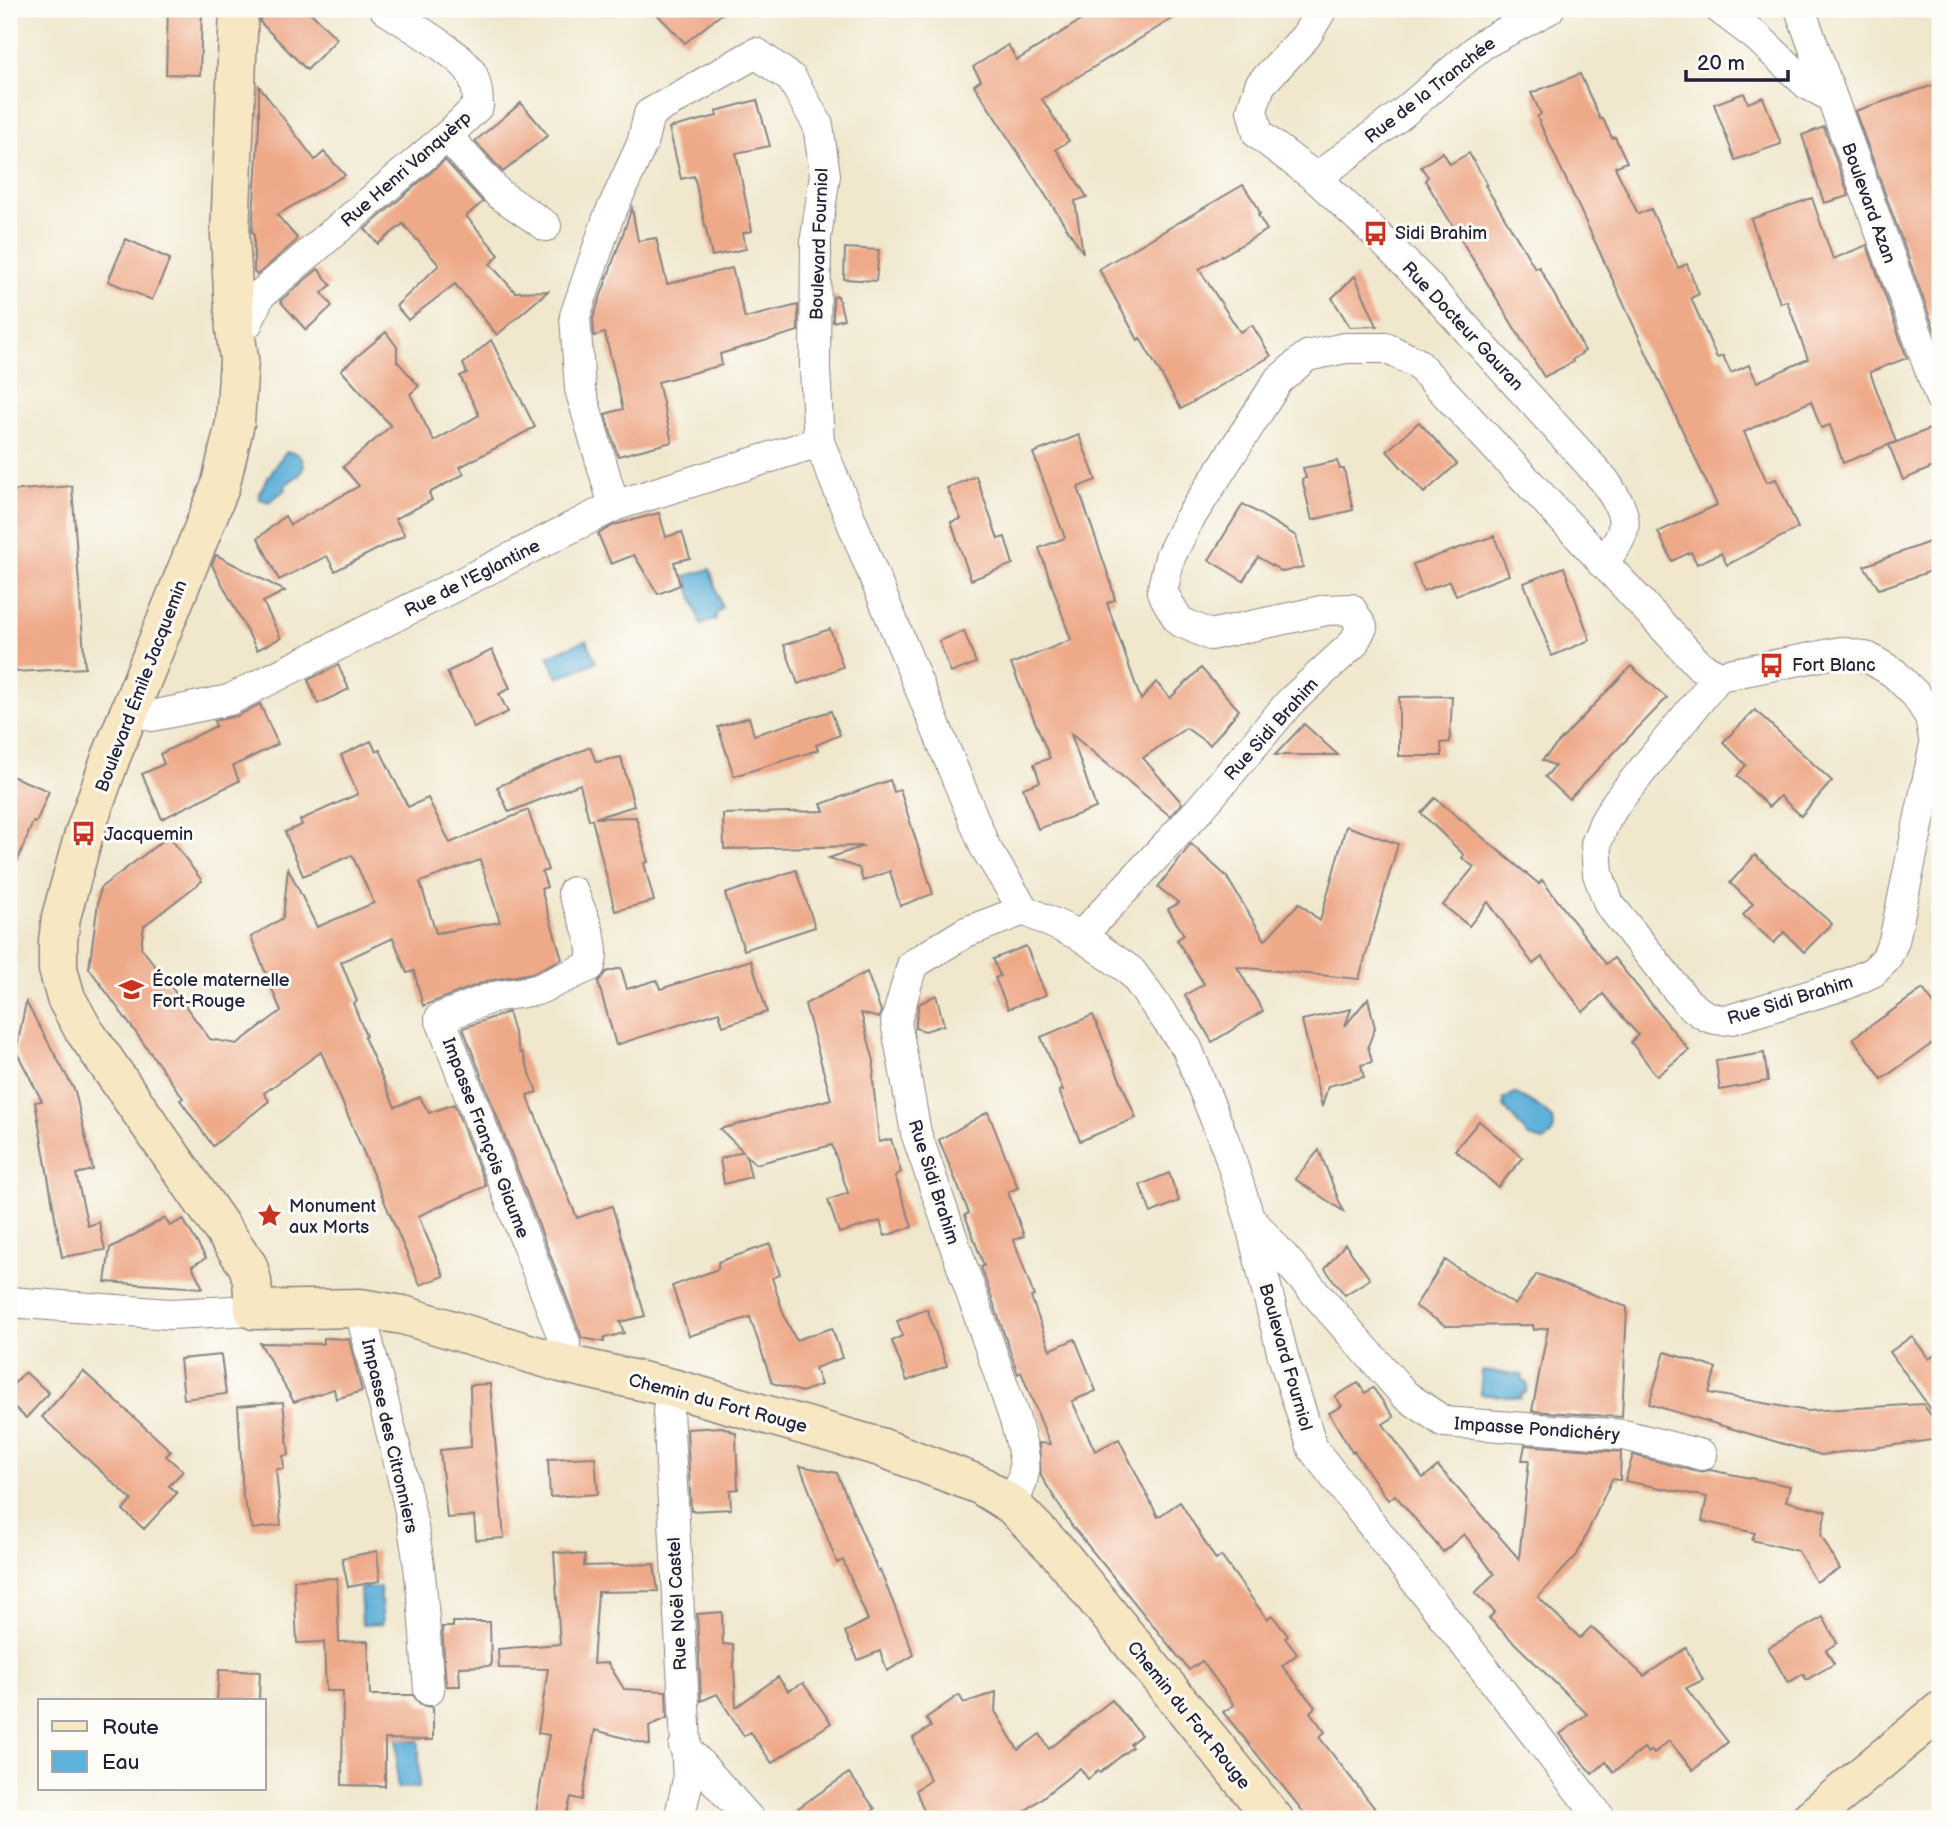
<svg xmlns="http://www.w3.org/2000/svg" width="1949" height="1828" font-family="'Balsamiq Sans',sans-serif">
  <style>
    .water { fill: #5eb1d9; stroke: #406a8a; stroke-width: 2 }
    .building { fill: #eea988; fill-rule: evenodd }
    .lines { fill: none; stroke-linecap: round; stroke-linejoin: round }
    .minor-casing { stroke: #898484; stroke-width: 32 }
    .secondary-casing { stroke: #898484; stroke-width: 41 }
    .minor { stroke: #fff; stroke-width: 30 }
    .secondary { stroke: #f8e7c3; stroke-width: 38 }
    .labels { text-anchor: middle; stroke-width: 6; stroke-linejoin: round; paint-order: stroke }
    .street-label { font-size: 18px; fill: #22223b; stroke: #fdfcf7 }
    .poi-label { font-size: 18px; fill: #22223b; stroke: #fdfcf7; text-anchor: start }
  </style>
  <rect width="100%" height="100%" fill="#fdfcf7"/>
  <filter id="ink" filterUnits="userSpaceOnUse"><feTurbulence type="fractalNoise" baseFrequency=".0143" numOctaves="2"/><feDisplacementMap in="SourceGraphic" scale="14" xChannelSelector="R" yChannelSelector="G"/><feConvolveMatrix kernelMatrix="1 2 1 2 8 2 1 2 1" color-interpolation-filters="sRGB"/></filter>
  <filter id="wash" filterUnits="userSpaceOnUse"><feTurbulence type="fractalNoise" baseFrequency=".00686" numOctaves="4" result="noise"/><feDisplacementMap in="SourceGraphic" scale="28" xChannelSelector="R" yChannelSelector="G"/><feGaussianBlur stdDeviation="1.57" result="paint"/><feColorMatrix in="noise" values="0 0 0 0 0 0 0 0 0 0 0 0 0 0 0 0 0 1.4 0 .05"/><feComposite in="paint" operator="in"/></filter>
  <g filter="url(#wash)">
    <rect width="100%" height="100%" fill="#f0e7cd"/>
    <!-- water -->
    <g class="water">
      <path d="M287,452C297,452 302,456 304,466L300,474L285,485L286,489L269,502L260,499L259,494C264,484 280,456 287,452Z"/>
      <polygon points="710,569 722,608 716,614 716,619 701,625 686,576"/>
      <polygon points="586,640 596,662 558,678 548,656"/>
      <path d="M1515,1093C1532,1103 1573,1120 1544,1141L1529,1137L1504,1107V1099Z"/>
      <polygon points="1482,1371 1523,1375 1522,1380 1526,1382 1528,1387 1525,1394 1521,1394 1521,1398 1480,1394"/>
      <polygon points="380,1587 383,1624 362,1625 360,1588"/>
      <polygon points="397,1736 404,1736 408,1741 419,1741 419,1788 397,1788"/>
    </g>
    <g id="blocks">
      <!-- building -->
      <g class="building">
        <polygon points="168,9 202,9 200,75 166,74"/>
        <polygon points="261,9 307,9 337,39 307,70 260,22"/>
        <polygon points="652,9 728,9 685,43"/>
        <polygon points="1099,9 1188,9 1042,99 1069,141 1056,149 1087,197 1075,201 1083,253 974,85 981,80 973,67 1008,45 1017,60"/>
        <polygon points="1580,74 1600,119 1603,119 1612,138 1615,137 1627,162 1615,167 1638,214 1651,209 1678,268 1687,264 1699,294 1691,298 1717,358 1723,356 1731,373 1749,365 1757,382 1808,359 1787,301 1780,303 1751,219 1812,198 1833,259 1867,245 1907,358 1870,372 1896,442 1843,463 1830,425 1821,428 1811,401 1744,432 1767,482 1776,479 1798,528 1727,565 1721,553 1697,564 1691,552 1672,561 1658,532 1717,505 1537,117 1541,114 1531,93"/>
        <polygon points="1940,83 1940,345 1855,111"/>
        <polygon points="259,86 315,160 324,152 345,175 277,215 297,238 295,242 257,275 254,272 254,234 252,232 259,125"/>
        <polygon points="1744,93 1748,103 1763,97 1781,144 1735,160 1714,104"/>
        <polygon points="757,100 770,146 736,153 752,231 743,233 746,249 712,256 694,176 681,179 669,128 717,116 716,111"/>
        <polygon points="521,103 548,135 503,172 475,141"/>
        <polygon points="1824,127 1849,196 1824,203 1802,135"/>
        <polygon points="1443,152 1450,164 1469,153 1487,184 1485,185 1535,268 1539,267 1585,351 1572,360 1573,362 1544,377 1425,180 1428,177 1421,167"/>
        <polygon points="445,160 483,202 466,216 499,255 490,264 515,292 548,291 497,335 455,284 408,320 396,306 439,265 403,224 378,244 365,229"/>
        <polygon points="1243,185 1257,206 1260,214 1258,215 1267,230 1199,269 1240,332 1252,325 1271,356 1181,409 1140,338 1138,340 1099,269"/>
        <polygon points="632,208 638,241 656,238 667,284 732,268 745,318 798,305 798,331 720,354 722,365 658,382 672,442 618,456 605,414 623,409 605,333 594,336 593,318"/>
        <polygon points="126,239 170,259 152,300 108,281"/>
        <polygon points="845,248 879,250 876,281 844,279"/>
        <polygon points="318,269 331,285 322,293 332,306 306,330 280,301"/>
        <polygon points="1355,276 1377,326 1350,327 1332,298"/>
        <polygon points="838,296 844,319 833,322 833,297"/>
        <polygon points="386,332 397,347 397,361 419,386 410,394 434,441 479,415 460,376 467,373 463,364 491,340 535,427 460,467 464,474 429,493 432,500 395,519 405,535 335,571 327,556 279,580 258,538 285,516 290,525 359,486 343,467 391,426 341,370"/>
        <polygon points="1419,422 1457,464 1424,493 1387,451"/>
        <polygon points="1940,425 1940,464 1903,480 1889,445"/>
        <polygon points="1079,435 1096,480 1078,487 1110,580 1115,600 1107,603 1141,700 1156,682 1170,698 1201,668 1239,710 1210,745 1186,728 1143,758 1182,803 1170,816 1071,734 1096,808 1038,829 1023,788 1040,782 1034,764 1050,758 1011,664 1071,640 1039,548 1065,538 1033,453"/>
        <polygon points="1337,461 1340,469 1344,469 1353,510 1312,520 1302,479 1306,478 1303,468"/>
        <polygon points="976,476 998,539 1005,537 1013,564 971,580 951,522 961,519 947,488"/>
        <polygon points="72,486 85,668 16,672 13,653 10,654 9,632 9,491"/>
        <polygon points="1243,504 1296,536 1303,567 1283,572 1258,557 1243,581 1209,560"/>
        <polygon points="659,513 666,537 682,532 690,558 674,562 680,585 658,594 634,555 611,564 598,534 614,525"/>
        <polygon points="1494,536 1509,575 1456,595 1450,581 1423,591 1413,564"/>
        <polygon points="1940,538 1940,568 1879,589 1864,566"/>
        <polygon points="216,555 285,591 263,602 281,638 257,650 212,565"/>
        <polygon points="1564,567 1590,640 1552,656 1524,583"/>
        <polygon points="830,629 843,667 798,684 784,645"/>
        <polygon points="964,631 976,663 951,673 939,641"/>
        <polygon points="492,650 510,688 499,694 508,712 474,728 447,672"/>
        <polygon points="338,665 349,689 318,704 308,680"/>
        <polygon points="1631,666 1667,698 1569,799 1545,777 1555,766 1542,760"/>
        <polygon points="1452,696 1450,742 1441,743 1442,756 1399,756 1399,697"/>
        <polygon points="260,704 278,744 233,766 239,781 162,819 142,774 164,764 160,754 216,726 214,721 237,716"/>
        <polygon points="1755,710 1832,781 1801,816 1780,796 1769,807 1737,776 1746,765 1723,742"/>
        <polygon points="831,711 840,735 816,745 818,750 734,776 718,727 749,717 754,735"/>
        <polygon points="1304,724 1338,755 1275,755"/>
        <path d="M371,741L376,752L380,750L408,807L428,798L450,843L528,810L548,870L542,872L547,887L541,889L562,959L532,973L487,981L423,1006L414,971L407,973L393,938L341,962L357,1001L353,1003L366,1036L364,1037L395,1107L420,1097L429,1113L454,1104L486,1186L418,1216L444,1276L420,1285L321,1052L264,1093L269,1101L213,1146L180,1100L183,1098L89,968L100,888L169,836L202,881L144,926L141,947L210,1039L237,1044L281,1011L251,937L283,918L288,868L317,927L374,903L352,855L303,876L285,832L302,825L300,820L358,794L341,755ZM480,860L500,922L436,933L420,882Z"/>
        <polygon points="590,747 596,762 621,757 634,806 595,818 636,817 648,862 644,863 654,901 615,911 592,819 589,820 580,784 509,812 497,787"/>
        <polygon points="9,775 49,791 36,823 33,822 10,879"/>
        <polygon points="890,780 894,792 900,790 933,894 900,906 890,871 863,881 859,868 829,858 864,846 724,849 723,814 824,811 821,804"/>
        <polygon points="1435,798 1539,884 1542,880 1606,964 1614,958 1689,1050 1657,1076 1631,1042 1638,1035 1603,994 1583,1012 1542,957 1533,964 1488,902 1469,926 1443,905 1474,867 1462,858 1464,855 1421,813"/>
        <polygon points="1346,826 1398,844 1359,979 1237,967 1263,1011 1212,1042 1185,995 1204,984 1177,940 1184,935 1168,909 1179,903 1158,887 1191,844 1226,876 1265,940 1299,903 1320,921"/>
        <polygon points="1755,855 1832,924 1804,952 1784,932 1774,943 1743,915 1753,904 1730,883"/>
        <polygon points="796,870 815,927 744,950 725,894"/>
        <polygon points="1026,946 1046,995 1008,1009 995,978 1000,976 993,959"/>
        <polygon points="751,960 767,1012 723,1026 719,1012 616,1045 598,982 606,972 621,968 627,989 657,980 660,989"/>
        <polygon points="867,972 881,1011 879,1018 861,1013 874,1061 873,1080 879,1142 891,1139 901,1172 895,1176 912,1227 885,1236 880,1221 839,1233 828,1200 848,1193 832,1145 756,1164 746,1155 751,1177 724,1184 720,1159 743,1151 720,1129 831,1099 805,1004"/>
        <polygon points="1923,989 1940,1012 1940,1038 1882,1079 1853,1038"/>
        <polygon points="936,995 944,1025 925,1031 915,1028 919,1004"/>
        <polygon points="1368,998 1375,1028 1368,1046 1372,1062 1361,1065 1364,1077 1328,1086 1322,1107 1302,1020 1351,1009 1345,1026"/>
        <polygon points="26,1002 75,1091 93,1170 76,1174 88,1226 99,1222 105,1250 62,1257 35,1102 42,1101 16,1051"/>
        <polygon points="508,1012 520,1053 522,1052 537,1092 527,1095 577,1218 612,1206 645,1316 620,1322 624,1333 604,1338 604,1342 582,1338 463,1028"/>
        <polygon points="1093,1015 1136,1118 1080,1141 1059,1091 1063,1090 1041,1037"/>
        <polygon points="1764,1053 1768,1081 1720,1090 1716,1061"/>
        <polygon points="988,1112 1018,1188 1008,1192 1024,1236 1014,1240 1034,1296 1031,1297 1050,1350 1075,1339 1096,1391 1072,1401 1095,1451 1119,1439 1158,1517 1180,1502 1216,1560 1221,1556 1267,1619 1272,1615 1288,1636 1285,1638 1297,1654 1282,1666 1315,1707 1310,1712 1325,1732 1319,1737 1383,1819 1309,1819 1223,1712 1234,1705 1202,1661 1189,1670 1072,1526 1041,1476 1039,1443 1050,1444 1021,1372 1018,1374 981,1267 984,1266 965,1215 969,1213 939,1140"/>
        <polygon points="1479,1121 1523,1158 1498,1187 1455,1150"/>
        <polygon points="1319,1150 1343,1211 1295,1179"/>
        <polygon points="1169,1173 1179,1201 1151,1213 1140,1185"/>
        <polygon points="165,1218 170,1226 183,1219 206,1258 192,1266 203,1288 105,1282 110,1248"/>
        <polygon points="770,1244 780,1275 772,1278 785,1318 796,1340 832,1328 842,1358 815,1368 821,1385 802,1392 772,1383 750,1317 689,1336 672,1286 718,1269 718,1262"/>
        <polygon points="1345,1244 1370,1279 1345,1295 1325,1269"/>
        <polygon points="1445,1260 1515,1305 1537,1274 1627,1307 1622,1417 1532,1411 1548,1328 1534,1330 1533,1325 1446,1326 1415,1306"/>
        <polygon points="927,1309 947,1366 907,1381 892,1341 902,1336 897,1321"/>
        <polygon points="1912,1336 1929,1359 1940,1351 1940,1422 1890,1352"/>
        <polygon points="324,1338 349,1339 362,1391 336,1399 334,1389 294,1402 260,1343 323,1344"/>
        <polygon points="1665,1352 1716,1368 1709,1393 1807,1411 1923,1404 1940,1428 1940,1439 1821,1455 1649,1404"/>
        <polygon points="221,1355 226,1394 184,1399 180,1359"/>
        <polygon points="83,1371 171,1451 166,1456 183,1471 169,1486 177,1493 144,1529 123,1510 132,1500 42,1417"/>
        <polygon points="25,1372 49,1393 26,1418 9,1402 9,1389"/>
        <polygon points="1358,1383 1365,1393 1373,1388 1394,1417 1383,1424 1423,1478 1438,1466 1519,1559 1529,1460 1522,1460 1525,1445 1621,1452 1620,1480 1612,1479 1577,1555 1538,1597 1580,1638 1591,1627 1644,1676 1686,1648 1703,1680 1686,1688 1728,1742 1693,1770 1669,1741 1654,1753 1652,1750 1648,1753 1644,1748 1614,1772 1606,1762 1592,1774 1560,1734 1587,1714 1489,1618 1495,1612 1475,1593 1494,1574 1464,1534 1443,1552 1395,1495 1388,1500 1354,1451 1352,1452 1329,1413 1342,1406 1335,1396"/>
        <polygon points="490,1384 504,1538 476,1540 474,1516 447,1518 440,1450 471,1447 470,1385"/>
        <polygon points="283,1402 289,1455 283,1456 284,1469 276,1469 281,1525 253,1529 243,1497 238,1406"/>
        <polygon points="722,1427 736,1433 738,1489 730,1490 731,1509 691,1511 687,1429"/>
        <polygon points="1633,1455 1698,1472 1710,1470 1790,1486 1786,1501 1826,1511 1821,1535 1840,1569 1816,1582 1798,1551 1752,1540 1755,1533 1702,1521 1707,1497 1625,1481"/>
        <polygon points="595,1457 598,1494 550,1497 548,1459"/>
        <polygon points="800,1466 837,1473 878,1571 880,1570 914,1655 887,1671 880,1651 858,1660 845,1632 868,1620 843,1560 837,1563"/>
        <polygon points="377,1551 380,1581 348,1587 342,1558"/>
        <polygon points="554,1552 585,1555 584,1566 654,1564 658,1591 598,1592 593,1664 608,1663 624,1689 666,1691 667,1718 649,1726 650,1745 595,1730 582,1800 571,1797 565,1819 535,1819 549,1735 538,1733 548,1669 499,1668 498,1649 560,1644"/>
        <polygon points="337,1578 339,1642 368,1641 370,1695 413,1695 421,1705 433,1707 433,1740 385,1739 385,1786 342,1785 343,1691 326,1691 324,1642 297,1643 294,1580"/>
        <polygon points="722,1612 723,1644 733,1645 736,1707 778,1677 788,1691 803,1683 831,1723 772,1763 750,1732 744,1736 717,1694 701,1701 697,1614"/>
        <polygon points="1823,1617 1837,1643 1826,1650 1834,1664 1806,1680 1803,1674 1788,1683 1768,1648"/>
        <polygon points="453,1622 490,1622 491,1666 459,1667 460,1686 446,1686 442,1627 453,1627"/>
        <polygon points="219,1670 260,1672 259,1700 217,1700"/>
        <polygon points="996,1692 995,1711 1018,1750 1040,1734 1049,1749 1112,1700 1141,1735 1130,1744 1132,1747 1100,1773 1098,1771 1088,1779 1080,1768 1015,1819 927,1819 916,1790 930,1780 913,1738 931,1727 926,1718 959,1695 964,1703"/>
        <polygon points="849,1773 875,1809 859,1819 782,1819"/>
      </g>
    </g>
  </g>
  <g filter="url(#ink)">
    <use href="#blocks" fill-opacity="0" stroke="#898484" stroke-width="2"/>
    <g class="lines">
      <defs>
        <g id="minor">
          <path d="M1322,9L1306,36L1260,85L1252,110L1258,134L1316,178L1375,233L1425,283L1604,480C1628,516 1633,528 1602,563"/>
          <polyline points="1720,9 1757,37 1807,84 1830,96"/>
          <polyline points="1800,9 1940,397"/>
          <polyline points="447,136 499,194 546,226"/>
          <polyline points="1316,178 1403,113 1483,44 1549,9"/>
          <path d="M235,329L247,324L260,295L447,136L478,106C478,95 477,85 472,74C462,54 405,23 385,9"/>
          <polyline points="614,506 580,389 575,316 608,218 642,144 649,114 756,53 792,79 818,125 825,175 816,237 815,369 819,442 985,847 1024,910"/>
          <polyline points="130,708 152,716 229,700 614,506 819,442"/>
          <polyline points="1081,936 1131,971 1187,1048 1227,1148 1249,1217 1283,1356 1313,1449 1601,1819"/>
          <polyline points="1253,1222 1405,1395 1444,1422 1624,1435 1702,1455"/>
          <polyline points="9,1302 170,1314 254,1310"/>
          <path d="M360,1308C378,1390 405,1470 417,1552C424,1598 425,1644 429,1690"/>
          <path d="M561,1363L565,1343L440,1018L493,997L537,990L590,966C598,943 581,914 573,892"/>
          <polyline points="672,1388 668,1410 688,1780 679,1819"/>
          <path d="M1012,1505C1031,1468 1025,1458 1015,1420L916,1133L896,1022L912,965L966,932L1024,910L1081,936L1199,810L1290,702L1353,644L1362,627L1351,609L1326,610L1210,635L1179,621L1162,592L1170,557L1188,521L1278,381L1307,356L1345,348H1386L1417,363L1700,666L1719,676L1841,652L1869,658L1894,673L1916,695L1930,717L1935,744L1894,941L1886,959L1873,972L1847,984L1732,1019C1712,1022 1702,1015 1687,1002L1609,904L1598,874L1596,844L1604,823L1616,803L1719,676"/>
          <polyline points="684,1746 749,1819"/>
        </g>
        <g id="secondary">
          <polyline points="239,9 230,235 235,329 239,359 235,423 220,487 111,757 84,834 61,917 58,941 58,969 66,998 83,1029 248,1266 252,1281 254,1310 360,1308 403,1315 561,1363 672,1388 880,1447 980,1485 1012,1505 1059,1553 1274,1819"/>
          <polyline points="1810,1819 1940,1711"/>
        </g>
      </defs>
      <!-- minor casing -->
      <use href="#minor" class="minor-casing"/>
      <!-- secondary casing -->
      <use href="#secondary" class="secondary-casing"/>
      <!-- minor -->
      <use href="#minor" class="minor"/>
      <!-- secondary -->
      <use href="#secondary" class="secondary"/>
    </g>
  </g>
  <!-- icons -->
  <defs>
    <symbol id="bus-bare" viewBox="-9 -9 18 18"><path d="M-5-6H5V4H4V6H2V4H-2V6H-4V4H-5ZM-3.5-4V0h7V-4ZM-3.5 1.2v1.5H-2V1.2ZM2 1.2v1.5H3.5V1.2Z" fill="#c8321e" stroke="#fdfcf7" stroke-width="2.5" paint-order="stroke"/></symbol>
    <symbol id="school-bare" viewBox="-9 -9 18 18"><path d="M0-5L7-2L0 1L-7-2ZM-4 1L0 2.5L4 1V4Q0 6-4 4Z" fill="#c8321e" stroke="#fdfcf7" stroke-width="2.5" paint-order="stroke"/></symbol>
    <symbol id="sight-bare" viewBox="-9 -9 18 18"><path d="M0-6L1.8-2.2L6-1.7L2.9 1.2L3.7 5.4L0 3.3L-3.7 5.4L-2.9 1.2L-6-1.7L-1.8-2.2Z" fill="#c8321e" stroke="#fdfcf7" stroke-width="2.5" paint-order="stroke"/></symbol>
  </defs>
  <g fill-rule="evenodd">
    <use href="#bus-bare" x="1358" y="216" width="35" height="35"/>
    <use href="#bus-bare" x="1754" y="648" width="35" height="35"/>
    <use href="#bus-bare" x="66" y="816" width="35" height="35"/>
    <use href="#school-bare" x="114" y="972" width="35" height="35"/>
    <use href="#sight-bare" x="252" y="1198" width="35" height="35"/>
  </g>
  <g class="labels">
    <!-- street labels -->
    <g class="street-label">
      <text transform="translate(1430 90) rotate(-38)" y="6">Rue de la Tranchée</text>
      <text transform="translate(406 169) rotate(-41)" y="6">Rue Henri Vanquèrp</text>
      <text transform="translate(1869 203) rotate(70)" y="6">Boulevard Azan</text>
      <text transform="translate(819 244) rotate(-88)" y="6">Boulevard Fourniol</text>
      <text transform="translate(1463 326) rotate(47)" y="6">Rue Docteur Gauran</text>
      <text transform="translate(472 578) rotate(-27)" y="6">Rue de l'Eglantine</text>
      <text transform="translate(141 686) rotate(-69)" y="6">Boulevard Émile Jacquemin</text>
      <text transform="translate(1271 729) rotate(-48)" y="6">Rue Sidi Brahim</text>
      <text transform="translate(1790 1000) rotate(-17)" y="6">Rue Sidi Brahim</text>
      <text transform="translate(486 1138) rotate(69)" y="6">Impasse François Giaume</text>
      <text transform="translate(934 1182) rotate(72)" y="6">Rue Sidi Brahim</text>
      <text transform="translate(1286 1357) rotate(74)" y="6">Boulevard Fourniol</text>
      <text transform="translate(718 1403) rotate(15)" y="6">Chemin du Fort Rouge</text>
      <text transform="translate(1537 1429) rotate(4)" y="6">Impasse Pondichéry</text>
      <text transform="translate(390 1436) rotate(77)" y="6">Impasse des Citronniers</text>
      <text transform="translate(677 1604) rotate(-93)" y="6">Rue Noël Castel</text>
      <text transform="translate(1189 1715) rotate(51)" y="6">Chemin du Fort Rouge</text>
    </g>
    <!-- poi labels -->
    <g class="poi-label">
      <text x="1395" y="239">Sidi Brahim</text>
      <text x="1792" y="671">Fort Blanc</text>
      <text x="104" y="840">Jacquemin</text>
      <text x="152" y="986">École maternelle<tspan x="152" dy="21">Fort-Rouge</tspan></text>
      <text x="289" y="1212">Monument<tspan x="289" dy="21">aux Morts</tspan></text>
    </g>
  </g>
  <!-- margin -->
  <rect width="1949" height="1828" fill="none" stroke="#fdfcf7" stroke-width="35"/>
  <!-- legend -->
  <rect x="38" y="1699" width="228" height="91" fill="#fdfcf7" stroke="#a5a5ac" stroke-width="2"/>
  <rect x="52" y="1721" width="35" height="10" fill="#f8e7c3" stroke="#a5a5ac" stroke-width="2"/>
  <text x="102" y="1734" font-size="21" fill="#22223b">Route</text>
  <rect x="52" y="1751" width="35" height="21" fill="#5eb1d9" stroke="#a5a5ac" stroke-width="2"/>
  <text x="102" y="1769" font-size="21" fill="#22223b">Eau</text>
  <!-- scale -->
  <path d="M1686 70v10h102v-10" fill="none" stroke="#22223b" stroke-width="3.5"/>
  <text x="1697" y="70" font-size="21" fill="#22223b" stroke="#fdfcf7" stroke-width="5" paint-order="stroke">20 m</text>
</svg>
